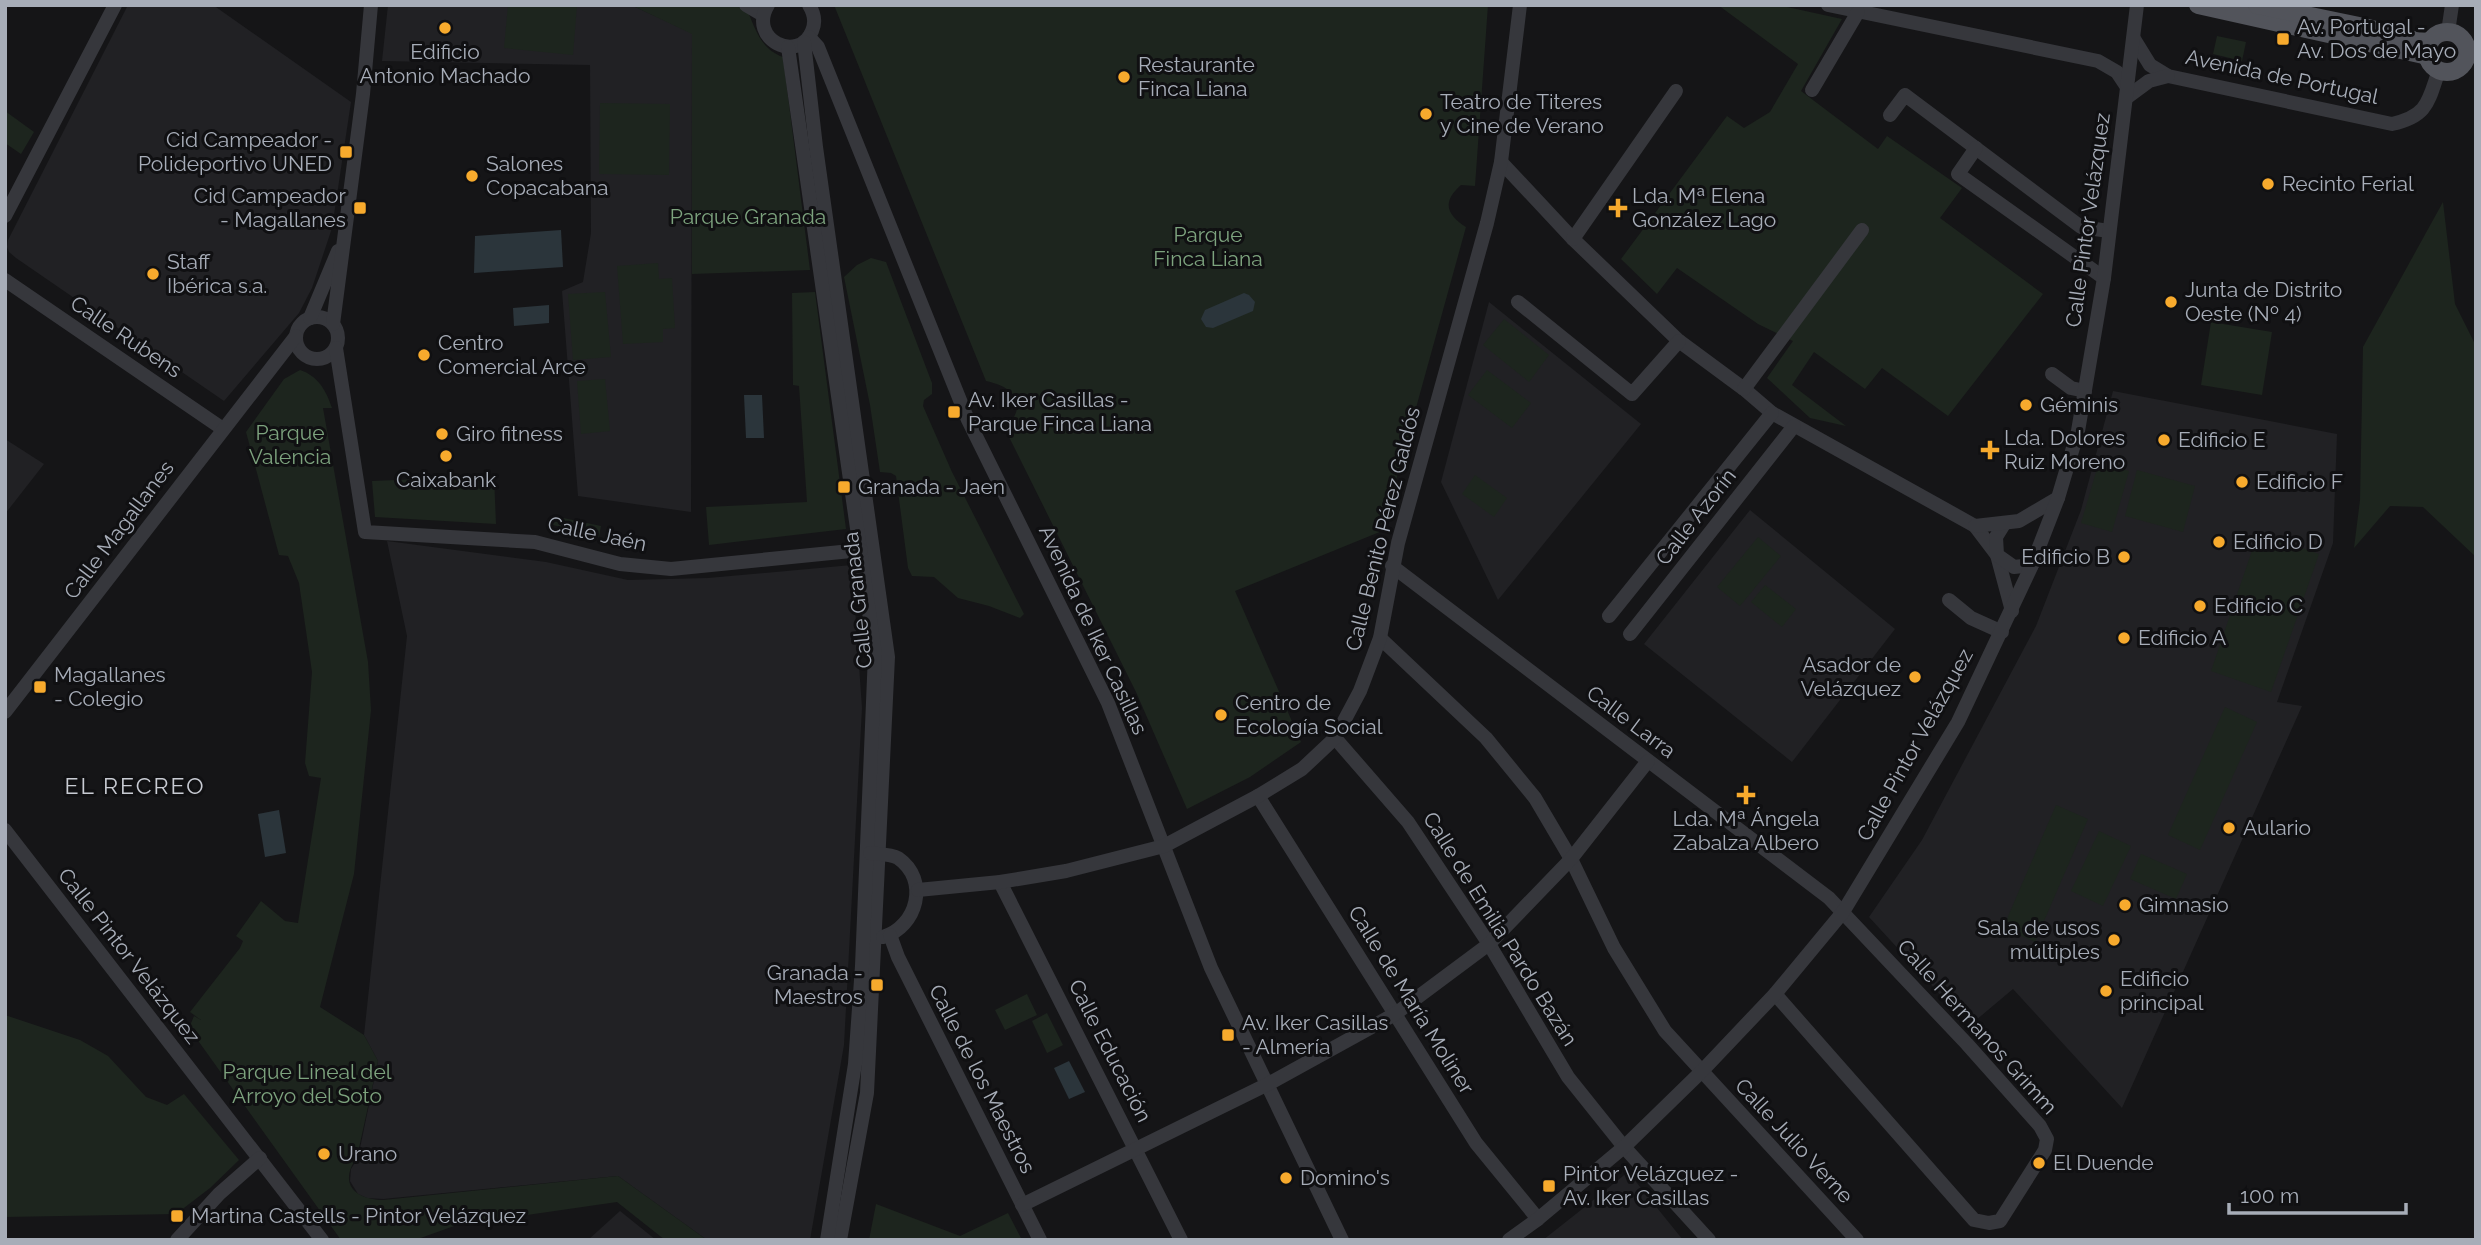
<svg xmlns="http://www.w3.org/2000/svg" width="2481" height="1245" font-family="Raleway,sans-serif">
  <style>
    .built { fill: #212124 }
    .green { fill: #1d251e }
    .water { fill: #2b353b }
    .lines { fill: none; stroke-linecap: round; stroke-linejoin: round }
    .minor { stroke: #36373c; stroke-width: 14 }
    .major { stroke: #52545b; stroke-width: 18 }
    .poi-dot { fill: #f7aa2d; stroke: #101012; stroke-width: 2.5 }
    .labels { text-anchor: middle; stroke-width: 6; stroke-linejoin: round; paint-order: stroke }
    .poi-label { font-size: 21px; fill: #a7adb8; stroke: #101012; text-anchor: start }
    .street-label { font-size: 21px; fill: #a7adb8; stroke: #101012 }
    .park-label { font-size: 21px; fill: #7da37e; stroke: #101012 }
    .neighbourhood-label { font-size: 23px; letter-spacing: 2px; fill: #c8cbd3; stroke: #101012 }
  </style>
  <rect width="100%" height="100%" fill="#151517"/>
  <!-- built -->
  <g class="built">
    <polygon points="128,5 213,5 351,102 332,228 312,288 299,313 224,401 16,258 9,252 7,247 8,240"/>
    <polygon points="388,5 631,5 692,33 691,512 578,496 562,291 583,282 591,233 590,65 382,61"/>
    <polygon points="1489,302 1641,424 1498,600 1441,482"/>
    <polygon points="2113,391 2337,434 2333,543 2277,702 2302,706 2122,1108 2013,989 1969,1026 1869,917 1922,840 2036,626 2081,510"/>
    <polygon points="5,439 44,464 5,514"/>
    <polygon points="1750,510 1895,629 1792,762 1644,644"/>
    <polygon points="387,541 546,562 628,580 708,578 852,565 862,708 844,1045 810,1240 707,1240 618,1176 383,1199 367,1198 358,1194 350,1181 351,1169 358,1158 378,1061 364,1035 407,636"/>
    <polygon points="1628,1172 1683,1240 1543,1240 1581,1210"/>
    <polygon points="620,1211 656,1240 588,1240"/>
  </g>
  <!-- green -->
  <g class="green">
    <polygon points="508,5 577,5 573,55 504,48"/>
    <path d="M631,5H735L748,12C756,31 762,50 783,57L810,270L692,274V34Z"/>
    <path d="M834,5H1488L1475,186L1461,185C1442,202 1446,214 1466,227L1382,531L1235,591L1301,742L1250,777L1187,809L1136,692L1005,429C1029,404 1015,387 986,381Z"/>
    <polygon points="1718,5 1778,5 1842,19 1801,91 1878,149 1887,136 1962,188 1940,218 2043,294 1948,416 1882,368 1865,389 1814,352 1792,385 1846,426 1810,418 1767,378 1793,341 1758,324 1677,268 1657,294 1621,259 1727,116 1744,128 1770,112 1798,64"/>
    <polygon points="2217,36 2246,42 2242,61 2213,54"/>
    <polygon points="600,103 670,104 669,175 599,174"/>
    <polygon points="5,111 34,132 21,154 5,143"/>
    <polygon points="2443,202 2455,304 2476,346 2476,557 2423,507 2390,506 2354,548 2360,500 2363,347"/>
    <polygon points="871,258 886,262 932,383 932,394 924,400 923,406 952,472 1024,614 1020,618 989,606 958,598 934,577 912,576 908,568 896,476 891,473 880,472 870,405 844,277 857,265"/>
    <polygon points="658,263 659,279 672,278 675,328 663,329 663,342 623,344 617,266"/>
    <polygon points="605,292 611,357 573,360 568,294"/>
    <polygon points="815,292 846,529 709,545 706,507 807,502 799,386 793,385 792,293"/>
    <polygon points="1504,319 1549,355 1529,382 1483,345"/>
    <polygon points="2211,322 2272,332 2262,395 2201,385"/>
    <path d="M300,370C318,376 326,390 332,408H323L368,662L371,710L354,874L320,1007L364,1035L378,1061L357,1157C338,1184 355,1199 383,1200L618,1176L707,1240H665L617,1202L457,1225L415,1240H341L189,1028L194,1016L201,1020L190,1012L240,948L243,941L236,936L261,901L285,921L298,923L321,778L309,776L305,763L312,672L299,583L288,556L279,555L246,432L284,379Z"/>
    <polygon points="1487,370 1531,403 1512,428 1468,395"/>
    <polygon points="605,379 610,431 581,434 577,381"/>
    <polygon points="2099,462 2129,471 2112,532 2081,523"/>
    <polygon points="2137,470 2195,486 2183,532 2125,516"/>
    <polygon points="1475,475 1507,498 1494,517 1462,494"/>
    <polygon points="494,476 496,524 375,517 372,481"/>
    <polygon points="554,516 601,526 599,537 553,525"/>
    <polygon points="2258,533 2319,554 2271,692 2211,671"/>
    <polygon points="1758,537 1781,556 1740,606 1717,587"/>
    <polygon points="1765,585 1796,609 1782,627 1751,602"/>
    <polygon points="2225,707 2257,722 2200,850 2168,835"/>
    <polygon points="2056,805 2088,819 2035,942 2003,928"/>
    <polygon points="2099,831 2131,846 2103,906 2071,891"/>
    <polygon points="2141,854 2187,874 2176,899 2130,879"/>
    <polygon points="1027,994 1037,1015 1005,1030 995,1010"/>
    <polygon points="1047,1013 1063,1045 1047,1053 1032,1021"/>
    <polygon points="5,1015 80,1040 108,1056 146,1097 167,1105 184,1094 239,1160 210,1188 176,1214 5,1217"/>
    <polygon points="876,1204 960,1236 1008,1213 1022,1240 869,1240"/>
  </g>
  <!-- water -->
  <g class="water">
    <polygon points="561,230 563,267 474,273 475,236"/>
    <polygon points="1244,293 1249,295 1255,302 1253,311 1213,328 1206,327 1201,319 1205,310"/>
    <polygon points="549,305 549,323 514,326 513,308"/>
    <polygon points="744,395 762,395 764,438 746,438"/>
    <polygon points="279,810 286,853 265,857 258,814"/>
    <polygon points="1069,1061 1085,1092 1069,1099 1054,1068"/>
  </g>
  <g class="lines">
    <!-- minor -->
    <g class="minor">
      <polyline points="746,5 763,15"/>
      <path d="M768,5C747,40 799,64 812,31C816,22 814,13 809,5"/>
      <polyline points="1828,5 2098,61 2117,72 2127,87"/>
      <polyline points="2448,32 2452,5"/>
      <polyline points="809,37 818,47 968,420 1108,703 1211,968 1342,1240"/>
      <path d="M2134,39L2150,65L2168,76L2392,124C2428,116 2428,102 2439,70"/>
      <polyline points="804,42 816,147 888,657 867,1093 840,1240"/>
      <polyline points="788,47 875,654 862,966 855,1064 827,1240"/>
      <polyline points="1812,90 1858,12"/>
      <polyline points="2126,98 2149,81 2168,76"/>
      <polyline points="1890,115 1905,95 2081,227 2109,231"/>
      <polyline points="1976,148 1958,174 2104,278"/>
      <polyline points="1501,162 1573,239 1679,341 1744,389 1772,413 1975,526 1997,555 2012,611"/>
      <polyline points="5,216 115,5"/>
      <polyline points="1573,239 1676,91"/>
      <polyline points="5,280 223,429"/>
      <polyline points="1518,302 1632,394 1679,341"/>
      <circle cx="317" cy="338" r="21"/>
      <polyline points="310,318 338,251"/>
      <polyline points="333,324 363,94 371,5"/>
      <polyline points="336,348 365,532 535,542 620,564 671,569 861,550"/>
      <polyline points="2052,374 2071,388 2085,391"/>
      <polyline points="1744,389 1862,230"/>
      <polyline points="2004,524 1996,537 1997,555 2014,567 2032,565"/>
      <polyline points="1975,526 2019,521 2058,498"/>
      <polyline points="1392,566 1829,898 1967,1044 2040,1126 2047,1139 2045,1150 2000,1221 1989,1223 1974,1220 1775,994"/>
      <polyline points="1949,600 1971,618 2002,632"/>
      <polyline points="1609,616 1772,413"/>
      <polyline points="1630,634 1794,426"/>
      <polyline points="1380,638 1486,738 1535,798 1571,859 1614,948 1665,1031 1857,1240"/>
      <polyline points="5,712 296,336"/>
      <polyline points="1335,738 1408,822 1489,944 1568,1077 1624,1147 1709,1240"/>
      <polyline points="1258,796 1476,1143 1538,1219"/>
      <polyline points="5,830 322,1240"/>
      <path d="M870,853C878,854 891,854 898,858C930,880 917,927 883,937"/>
      <polyline points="1000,882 1181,1240"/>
      <polyline points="918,890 1000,882 1066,871 1164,846 1258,796 1302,769 1335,738 1360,691 1380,638 1398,543 1487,223 1501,162 1520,5"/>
      <polyline points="890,935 898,957 1040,1240"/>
      <polyline points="1022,1205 1268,1084 1395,1014 1489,944 1571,859 1648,761"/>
      <polyline points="177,1240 219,1194 260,1158"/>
      <polyline points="1509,1240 1538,1219 1624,1147 1702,1071 1775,994 1843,912 1958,722 2032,565 2058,498 2078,431 2104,278 2137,5"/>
    </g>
    <!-- major -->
    <g class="major">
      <polyline points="2198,5 2428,56"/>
      <polyline points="2257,5 2364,27 2417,41 2430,42"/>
      <circle cx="2447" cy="52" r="20"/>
    </g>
  </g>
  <!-- markers -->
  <g class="poi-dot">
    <circle cx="445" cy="28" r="7"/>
    <rect x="2276" y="32" width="14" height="14" rx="3.5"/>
    <circle cx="1124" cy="77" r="7"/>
    <circle cx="1426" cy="114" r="7"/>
    <rect x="339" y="145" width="14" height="14" rx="3.5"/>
    <circle cx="472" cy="176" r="7"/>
    <circle cx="2268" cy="184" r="7"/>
    <rect x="353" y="201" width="14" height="14" rx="3.5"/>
    <path d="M1614.5 197.5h7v7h7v7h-7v7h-7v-7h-7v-7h7z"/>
    <circle cx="153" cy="274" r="7"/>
    <circle cx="2171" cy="302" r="7"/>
    <circle cx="424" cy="355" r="7"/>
    <circle cx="2026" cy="405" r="7"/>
    <rect x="947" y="405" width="14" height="14" rx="3.5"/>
    <circle cx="442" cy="434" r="7"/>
    <circle cx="2164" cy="440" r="7"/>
    <path d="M1986.5 439.5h7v7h7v7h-7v7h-7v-7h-7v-7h7z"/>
    <circle cx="446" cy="456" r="7"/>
    <circle cx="2242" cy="482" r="7"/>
    <rect x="837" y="480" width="14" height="14" rx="3.5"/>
    <circle cx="2219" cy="542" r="7"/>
    <circle cx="2124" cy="557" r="7"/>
    <circle cx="2200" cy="606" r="7"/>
    <circle cx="2124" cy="638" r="7"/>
    <circle cx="1915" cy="677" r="7"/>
    <rect x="33" y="680" width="14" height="14" rx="3.5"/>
    <circle cx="1221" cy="715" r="7"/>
    <path d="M1742.5 784.5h7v7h7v7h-7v7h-7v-7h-7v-7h7z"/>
    <circle cx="2229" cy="828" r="7"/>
    <circle cx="2125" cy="905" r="7"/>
    <circle cx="2114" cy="940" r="7"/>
    <rect x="870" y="978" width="14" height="14" rx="3.5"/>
    <circle cx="2106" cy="991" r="7"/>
    <rect x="1221" y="1028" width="14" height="14" rx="3.5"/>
    <circle cx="324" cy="1154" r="7"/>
    <circle cx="2039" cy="1163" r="7"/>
    <circle cx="1286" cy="1178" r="7"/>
    <rect x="1542" y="1179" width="14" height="14" rx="3.5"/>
    <rect x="170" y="1209" width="14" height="14" rx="3.5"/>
  </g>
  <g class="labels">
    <!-- poi labels -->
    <g class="poi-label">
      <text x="2297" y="34">Av. Portugal -<tspan x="2297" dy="24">Av. Dos de Mayo</tspan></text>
      <text x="445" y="59" text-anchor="middle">Edificio<tspan x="445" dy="24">Antonio Machado</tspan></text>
      <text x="1138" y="72">Restaurante<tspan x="1138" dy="24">Finca Liana</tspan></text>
      <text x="1440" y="109">Teatro de Titeres<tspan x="1440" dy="24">y Cine de Verano</tspan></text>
      <text x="332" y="147" text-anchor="end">Cid Campeador -<tspan x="332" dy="24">Polideportivo UNED</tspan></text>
      <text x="486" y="171">Salones<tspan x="486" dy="24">Copacabana</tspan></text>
      <text x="2282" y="191">Recinto Ferial</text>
      <text x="346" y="203" text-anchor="end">Cid Campeador<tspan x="346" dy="24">- Magallanes</tspan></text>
      <text x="1632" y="203">Lda. Mª Elena<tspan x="1632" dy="24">González Lago</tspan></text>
      <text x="167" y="269">Staff<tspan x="167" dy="24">Ibérica s.a.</tspan></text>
      <text x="2185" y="297">Junta de Distrito<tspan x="2185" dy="24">Oeste (Nº 4)</tspan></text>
      <text x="438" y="350">Centro<tspan x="438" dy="24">Comercial Arce</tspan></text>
      <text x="968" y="407">Av. Iker Casillas -<tspan x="968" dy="24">Parque Finca Liana</tspan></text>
      <text x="2040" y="412">Géminis</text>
      <text x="456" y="441">Giro fitness</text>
      <text x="2004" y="445">Lda. Dolores<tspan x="2004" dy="24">Ruiz Moreno</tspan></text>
      <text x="2178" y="447">Edificio E</text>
      <text x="446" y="487" text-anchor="middle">Caixabank</text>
      <text x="2256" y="489">Edificio F</text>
      <text x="858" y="494">Granada - Jaen</text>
      <text x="2233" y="549">Edificio D</text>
      <text x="2110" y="564" text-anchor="end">Edificio B</text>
      <text x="2214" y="613">Edificio C</text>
      <text x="2138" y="645">Edificio A</text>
      <text x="1901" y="672" text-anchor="end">Asador de<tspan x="1901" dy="24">Velázquez</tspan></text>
      <text x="54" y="682">Magallanes<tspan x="54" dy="24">- Colegio</tspan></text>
      <text x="1235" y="710">Centro de<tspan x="1235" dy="24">Ecología Social</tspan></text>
      <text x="1746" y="826" text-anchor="middle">Lda. Mª Ángela<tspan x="1746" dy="24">Zabalza Albero</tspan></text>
      <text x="2243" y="835">Aulario</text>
      <text x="2139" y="912">Gimnasio</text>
      <text x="2100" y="935" text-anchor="end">Sala de usos<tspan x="2100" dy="24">múltiples</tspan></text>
      <text x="863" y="980" text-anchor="end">Granada -<tspan x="863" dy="24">Maestros</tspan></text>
      <text x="2120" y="986">Edificio<tspan x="2120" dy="24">principal</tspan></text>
      <text x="1242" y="1030">Av. Iker Casillas<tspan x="1242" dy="24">- Almería</tspan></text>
      <text x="338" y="1161">Urano</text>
      <text x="2053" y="1170">El Duende</text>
      <text x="1563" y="1181">Pintor Velázquez -<tspan x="1563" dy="24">Av. Iker Casillas</tspan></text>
      <text x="1300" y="1185">Domino's</text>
      <text x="191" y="1223">Martina Castells - Pintor Velázquez</text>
    </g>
    <!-- street labels -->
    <g class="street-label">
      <text transform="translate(2282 77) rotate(12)" y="7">Avenida de Portugal</text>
      <text transform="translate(2088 220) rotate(-82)" y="7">Calle Pintor Velázquez</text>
      <text transform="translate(126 337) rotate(34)" y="7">Calle Rubens</text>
      <text transform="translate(1696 517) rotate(-52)" y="7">Calle Azorín</text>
      <text transform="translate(1383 529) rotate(-76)" y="7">Calle Benito Pérez Galdós</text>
      <text transform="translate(119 530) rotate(-53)" y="7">Calle Magallanes</text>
      <text transform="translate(597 534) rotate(12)" y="7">Calle Jaén</text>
      <text transform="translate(858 600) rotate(-96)" y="7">Calle Granada</text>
      <text transform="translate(1093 630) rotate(65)" y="7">Avenida de Iker Casillas</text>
      <text transform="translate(1631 722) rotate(37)" y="7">Calle Larra</text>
      <text transform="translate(1915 745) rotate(-61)" y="7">Calle Pintor Velázquez</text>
      <text transform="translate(1500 929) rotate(58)" y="7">Calle de Emilia Pardo Bazán</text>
      <text transform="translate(129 956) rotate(52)" y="7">Calle Pintor Velázquez</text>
      <text transform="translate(1411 1000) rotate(58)" y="7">Calle de María Moliner</text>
      <text transform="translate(1977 1027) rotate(48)" y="7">Calle Hermanos Grimm</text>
      <text transform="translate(1110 1051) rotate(63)" y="7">Calle Educación</text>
      <text transform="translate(982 1079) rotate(63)" y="7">Calle de los Maestros</text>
      <text transform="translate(1794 1141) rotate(47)" y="7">Calle Julio Verne</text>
    </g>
    <!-- park labels -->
    <g class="park-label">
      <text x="748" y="224">Parque Granada</text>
      <text x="1208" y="242">Parque<tspan x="1208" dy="24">Finca Liana</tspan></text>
      <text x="290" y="440">Parque<tspan x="290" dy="24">Valencia</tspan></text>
      <text x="307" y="1079">Parque Lineal del<tspan x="307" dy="24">Arroyo del Soto</tspan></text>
    </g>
    <!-- neighbourhood labels -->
    <g class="neighbourhood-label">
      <text x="135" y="794">EL RECREO</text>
    </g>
  </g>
  <!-- border -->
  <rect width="2481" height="1245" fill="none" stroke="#a7adb8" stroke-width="14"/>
  <!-- scale -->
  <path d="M2229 1203v10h177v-10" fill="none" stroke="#a7adb8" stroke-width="3.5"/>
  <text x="2240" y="1203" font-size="21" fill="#a7adb8" stroke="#101012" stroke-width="5" paint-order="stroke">100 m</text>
</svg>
